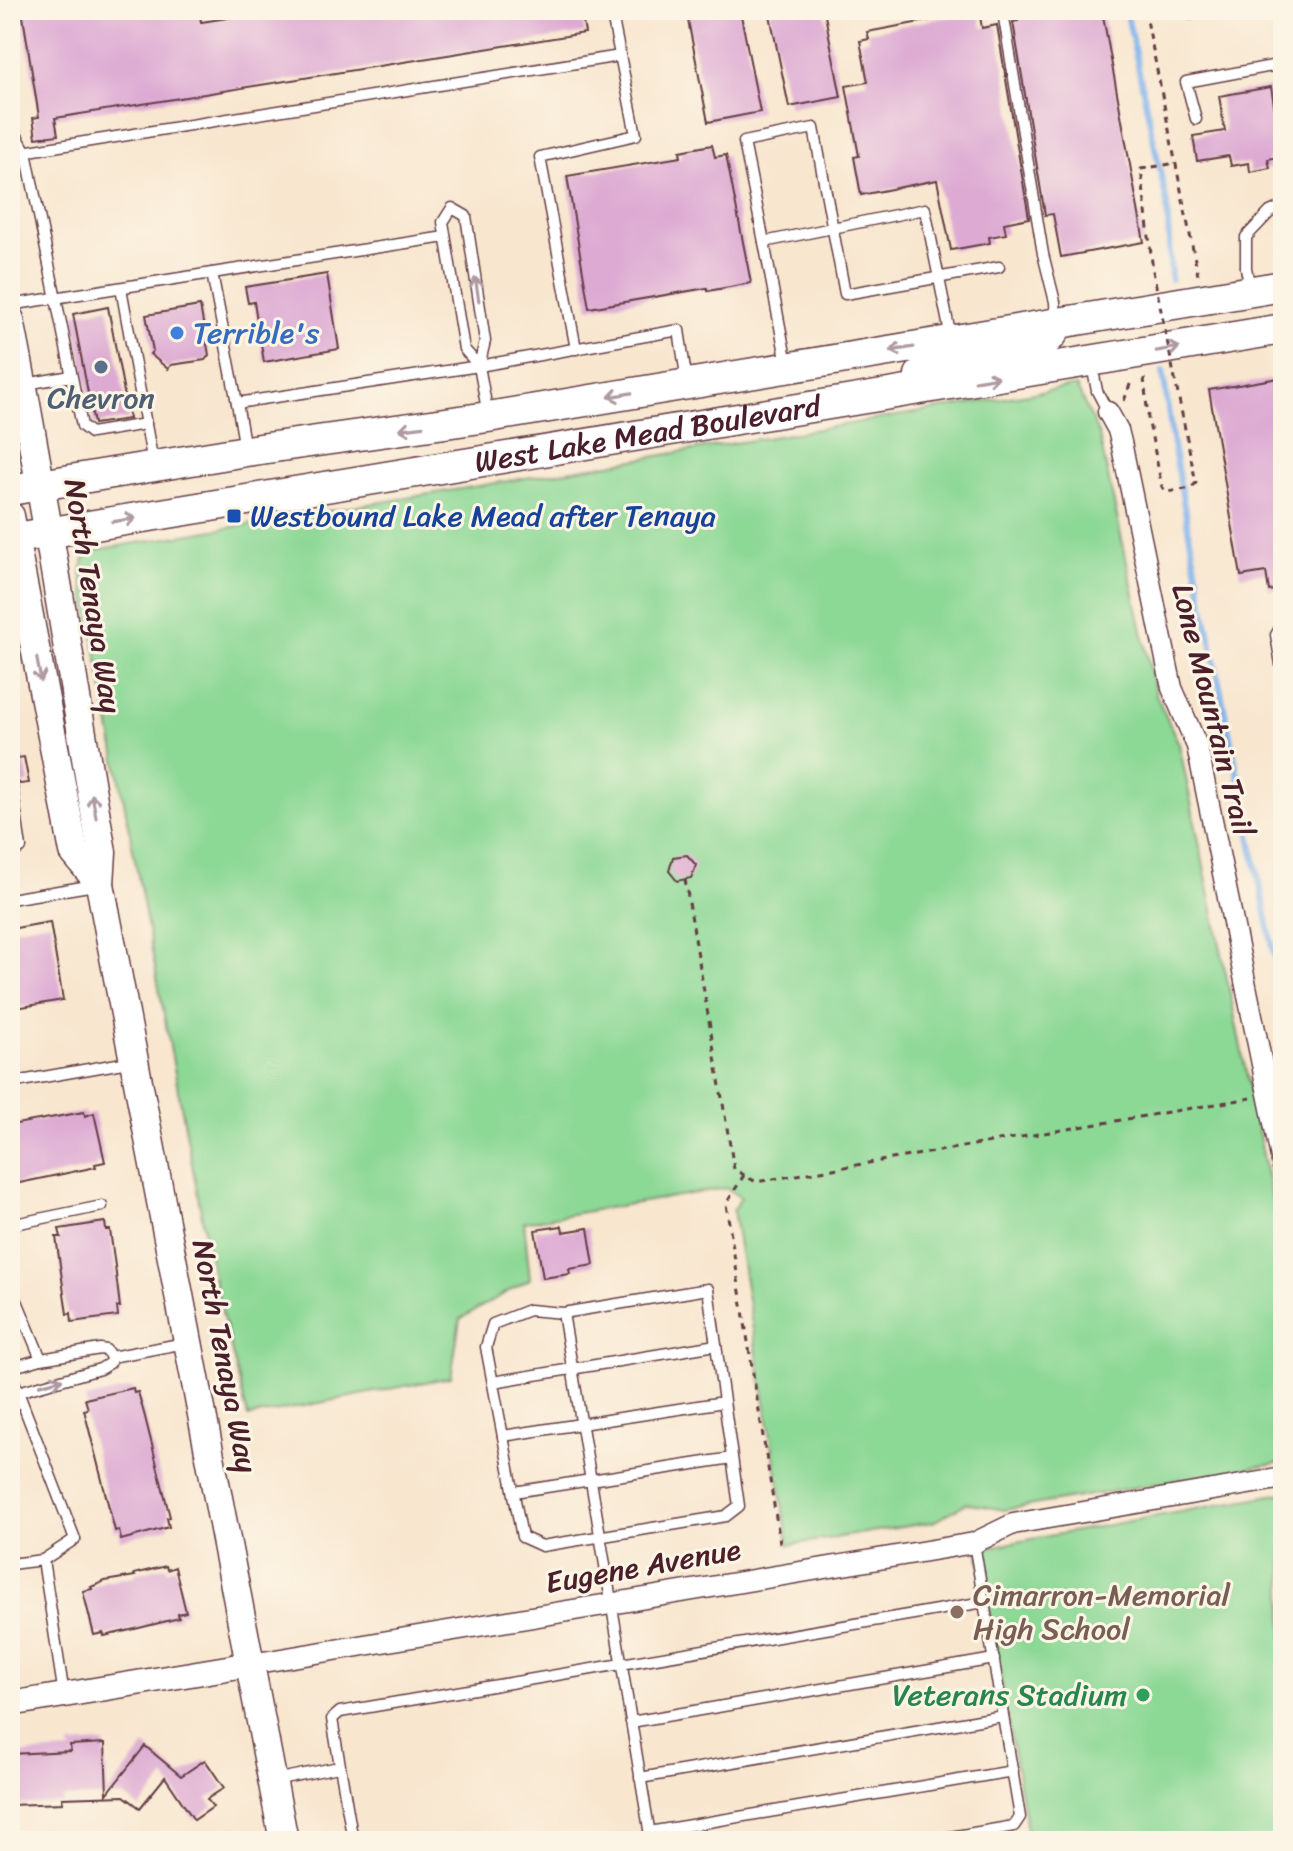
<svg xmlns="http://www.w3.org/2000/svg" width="1293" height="1851" font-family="Sriracha,sans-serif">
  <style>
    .green { fill: #8cd895; stroke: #6b7c60; stroke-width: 2 }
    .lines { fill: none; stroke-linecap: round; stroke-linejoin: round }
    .stream { stroke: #80b2ec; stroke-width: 6 }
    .building { fill: #ddaad3 }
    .service-casing { stroke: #643d44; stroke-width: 13 }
    .minor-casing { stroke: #643d44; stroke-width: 23 }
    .tertiary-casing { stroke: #643d44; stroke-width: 27 }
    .secondary-casing { stroke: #643d44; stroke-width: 31 }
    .primary-casing { stroke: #643d44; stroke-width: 33 }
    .path { stroke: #643d44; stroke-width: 3; stroke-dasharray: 6 6; stroke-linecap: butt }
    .service { stroke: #fff; stroke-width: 10 }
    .minor { stroke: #fff; stroke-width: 20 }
    .tertiary { stroke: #fff; stroke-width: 24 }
    .secondary { stroke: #fff; stroke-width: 28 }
    .primary { stroke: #fff; stroke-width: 30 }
    .path-bridge { stroke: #643d44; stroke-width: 3; stroke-dasharray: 6 6; stroke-linecap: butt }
    .oneway { stroke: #ae9aa0 }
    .shop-dot { fill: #3f7fe0; stroke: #fcf5e5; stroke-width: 3 }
    .service-dot { fill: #5c6f8a; stroke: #fcf5e5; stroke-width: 3 }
    .transit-dot { fill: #1a4fb4; stroke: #fcf5e5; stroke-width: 3 }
    .education-dot { fill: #8d6e63; stroke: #fcf5e5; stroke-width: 3 }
    .leisure-dot { fill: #2e9e5b; stroke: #fcf5e5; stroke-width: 3 }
    .labels { text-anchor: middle; stroke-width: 6; stroke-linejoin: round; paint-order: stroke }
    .shop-label { font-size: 30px; fill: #366cbe; stroke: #fcf5e5; text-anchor: start }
    .service-label { font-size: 30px; fill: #4e5e75; stroke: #fcf5e5 }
    .street-label { font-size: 30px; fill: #4a1f2b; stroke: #fcf5e5 }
    .transit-label { font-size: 30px; fill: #164399; stroke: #fcf5e5; text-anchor: start }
    .education-label { font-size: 30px; fill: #785e54; stroke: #fcf5e5; text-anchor: start }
    .leisure-label { font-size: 30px; fill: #27864d; stroke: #fcf5e5; text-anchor: end }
  </style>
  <rect width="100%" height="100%" fill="#fcf5e5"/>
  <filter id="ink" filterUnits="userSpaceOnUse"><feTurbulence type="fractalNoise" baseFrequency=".0125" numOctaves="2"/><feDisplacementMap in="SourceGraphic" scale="16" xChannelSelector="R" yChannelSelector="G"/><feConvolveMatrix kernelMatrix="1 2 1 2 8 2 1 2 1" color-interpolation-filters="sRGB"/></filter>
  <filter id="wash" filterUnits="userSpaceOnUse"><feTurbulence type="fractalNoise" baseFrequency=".006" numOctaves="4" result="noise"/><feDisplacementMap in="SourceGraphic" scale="32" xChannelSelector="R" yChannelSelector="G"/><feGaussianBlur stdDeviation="1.8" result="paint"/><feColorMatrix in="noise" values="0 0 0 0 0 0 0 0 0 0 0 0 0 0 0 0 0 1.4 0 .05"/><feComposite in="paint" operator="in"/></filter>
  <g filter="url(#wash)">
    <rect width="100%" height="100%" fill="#f8e6cf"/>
    <!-- green -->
    <g class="green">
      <polygon points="1076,386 1099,435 1156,695 1179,744 1283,1253 1283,1462 1004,1510 967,1503 933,1522 789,1545 733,1210 741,1198 726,1188 524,1222 530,1279 460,1319 451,1377 248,1417 213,1276 81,572 84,559 95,550"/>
      <polygon points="1283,1493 1283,1841 1029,1841 978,1549"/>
    </g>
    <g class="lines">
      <!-- stream -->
      <g class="stream">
        <polyline points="1126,10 1167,204 1171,279"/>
        <polyline points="1163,371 1172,439 1189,533 1283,998"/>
      </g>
    </g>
    <g id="blocks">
      <!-- building -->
      <g class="building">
        <polygon points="22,10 199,10 201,22 280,10 581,10 585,33 55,118 58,135 36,138 33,118 39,117"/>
        <polygon points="686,10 740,10 760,112 708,122"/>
        <polygon points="769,10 824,10 841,97 789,107"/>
        <polygon points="1023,10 1102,10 1144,242 1061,257 1053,214 1045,215 1013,22 1018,21 1017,16 1024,15"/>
        <polygon points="979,11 982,28 997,25 1029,218 1004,223 1006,234 989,237 990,243 951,250 937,180 861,195 854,157 859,156 846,86 868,82 860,41 869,39 867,32"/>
        <polygon points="1271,87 1283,156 1268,159 1270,168 1250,172 1249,163 1231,166 1229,156 1197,161 1193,136 1225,131 1219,96"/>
        <polygon points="712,145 715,157 726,155 751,283 708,291 707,288 589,308 567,176 681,157 680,151"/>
        <polygon points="327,274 339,349 264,362 254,302 248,303 245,287"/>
        <polygon points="200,306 209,355 205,360 171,365 168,369 150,354 153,351 146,315"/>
        <polygon points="108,307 129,419 94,424 73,314"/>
        <polygon points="1279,378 1283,403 1283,432 1275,433 1283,481 1283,588 1269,591 1266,572 1241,576 1209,390"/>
        <polygon points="24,757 29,783 20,784 16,779 10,778 10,759"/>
        <polygon points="687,855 696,865 691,878 677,881 669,871 673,857"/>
        <polygon points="50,922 63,1000 10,1009 10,929"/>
        <polygon points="84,1112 85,1116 94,1113 105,1162 95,1164 96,1167 10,1185 10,1125"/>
        <polygon points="105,1222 106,1230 110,1230 115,1266 120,1307 117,1307 118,1316 72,1322 71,1313 67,1314 56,1237 61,1237 59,1229"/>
        <polygon points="562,1226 563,1232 588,1228 594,1265 569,1269 570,1274 543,1278 535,1230"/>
        <polygon points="133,1388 134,1393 138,1392 145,1417 170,1517 167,1518 169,1527 121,1540 119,1530 115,1531 84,1410 88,1409 85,1399"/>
        <polygon points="166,1566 167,1570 175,1567 186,1612 178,1614 179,1618 135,1629 104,1636 103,1633 94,1635 83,1591 92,1589 91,1587 105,1581 135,1576 134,1574"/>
        <polygon points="105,1743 107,1794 145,1746 181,1776 205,1760 224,1788 207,1799 213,1807 194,1820 165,1777 140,1808 124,1796 62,1798 63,1803 10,1805 10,1754 71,1751 70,1745"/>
      </g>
    </g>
  </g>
  <g filter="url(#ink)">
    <use href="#blocks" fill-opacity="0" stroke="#643d44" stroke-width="2"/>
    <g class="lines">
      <defs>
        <g id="service">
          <polyline points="1189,10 1190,14 1221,10"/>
          <polyline points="1003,12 1043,254 1055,302 1056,321"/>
          <polyline points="10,111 13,129 26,152 82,426 91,433 146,424"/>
          <polyline points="1196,119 1186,82 1283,64"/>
          <polyline points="10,154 620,56"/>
          <polyline points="764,242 744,142 814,128 845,294 999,267"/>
          <polyline points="212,273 445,237"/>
          <polyline points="121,288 153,463"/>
          <polyline points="1250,289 1246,268 1246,237 1270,212 1283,206"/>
          <polyline points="10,305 212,273 237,403"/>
          <polyline points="576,349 540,157 636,135 611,10"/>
          <polyline points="787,364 764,242 925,209 951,338"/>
          <polyline points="1092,365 1097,391 1108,412"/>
          <polyline points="479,366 464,349 443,222 452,208 466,216 485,341 479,366 488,415"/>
          <polyline points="26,384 71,376"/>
          <polyline points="245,449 237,403 479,366 679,330 687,382"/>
          <polyline points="1283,623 1276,635 1283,676"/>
          <polyline points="10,850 21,848 12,786"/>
          <polyline points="10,899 95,885"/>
          <polyline points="10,1083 134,1061"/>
          <polyline points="10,1225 102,1206"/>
          <polyline points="10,1284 41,1359"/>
          <polyline points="563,1313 708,1289 739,1506 726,1516 542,1546 522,1537 486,1347 493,1324 529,1310 563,1313 651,1841"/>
          <polyline points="111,1357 185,1343"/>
          <polyline points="10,1368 41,1359 100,1349 106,1350 111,1357 110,1363 100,1369 18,1392"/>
          <polyline points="10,1371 75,1539 43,1560 10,1564"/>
          <polyline points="493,1382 716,1345"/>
          <polyline points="503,1436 724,1402"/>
          <polyline points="514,1492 732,1458"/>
          <polyline points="43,1560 64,1695"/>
          <polyline points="631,1722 994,1659"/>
          <polyline points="640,1778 1003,1716"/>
          <polyline points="274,1780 339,1767"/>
          <polyline points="649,1832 1013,1771"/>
          <polyline points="353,1841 332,1719 340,1712 984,1602"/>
          <polyline points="927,1841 1014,1826 1020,1817 974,1543"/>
        </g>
        <g id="minor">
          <polyline points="1108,412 1118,430 1121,442 1172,688 1197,746 1283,1167"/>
          <polyline points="251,1664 974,1543 1013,1524 1283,1478"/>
        </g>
        <polyline id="tertiary" points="10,1704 251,1664"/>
        <g id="secondary">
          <path d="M10,320C45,496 71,674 102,852L100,884L284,1841"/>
          <polyline points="10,516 74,852 100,884"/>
        </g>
        <g id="primary">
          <path d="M920,375L942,365L1035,347C1045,342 1055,336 1056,324"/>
          <polyline points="10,490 246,451 488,417 1283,286"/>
          <path id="s1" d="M10,539L1283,329"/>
        </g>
      </defs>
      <!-- service casing -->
      <use href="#service" class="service-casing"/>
      <!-- minor casing -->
      <use href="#minor" class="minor-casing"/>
      <!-- tertiary casing -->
      <use href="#tertiary" class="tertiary-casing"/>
      <!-- secondary casing -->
      <use href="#secondary" class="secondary-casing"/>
      <!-- primary casing -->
      <use href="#primary" class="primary-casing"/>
      <!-- path -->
      <g class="path">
        <polyline points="1145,10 1198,275"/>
        <polyline points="1124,401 1132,379"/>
        <polyline points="685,879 734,1169 756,1182 1251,1098"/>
        <polyline points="744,1175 726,1204 781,1549"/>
      </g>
      <!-- service -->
      <use href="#service" class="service"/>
      <!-- minor -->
      <use href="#minor" class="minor"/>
      <!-- tertiary -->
      <use href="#tertiary" class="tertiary"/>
      <!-- secondary -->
      <use href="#secondary" class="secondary"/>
      <!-- primary -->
      <use href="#primary" class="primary"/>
      <!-- path-bridge -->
      <polyline class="path-bridge" points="1144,378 1148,418 1162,487 1167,492 1191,488 1196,483 1153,271 1141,169 1176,163"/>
    </g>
    <!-- one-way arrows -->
    <defs><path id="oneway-shaft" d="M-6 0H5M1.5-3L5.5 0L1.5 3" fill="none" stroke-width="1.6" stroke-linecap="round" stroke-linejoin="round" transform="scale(2)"/></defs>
    <g class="oneway">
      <use href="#oneway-shaft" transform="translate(477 289) rotate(-99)"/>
      <use href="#oneway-shaft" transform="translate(902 349) rotate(171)"/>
      <use href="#oneway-shaft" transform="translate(1168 349) rotate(-10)"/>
      <use href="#oneway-shaft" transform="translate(987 379) rotate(-9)"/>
      <use href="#oneway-shaft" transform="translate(620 395) rotate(170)"/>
      <use href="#oneway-shaft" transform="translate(411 428) rotate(172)"/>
      <use href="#oneway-shaft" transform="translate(124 520) rotate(-9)"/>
      <use href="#oneway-shaft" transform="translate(39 670) rotate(79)"/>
      <use href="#oneway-shaft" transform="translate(94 806) rotate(-100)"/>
      <use href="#oneway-shaft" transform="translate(51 1382) rotate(-15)"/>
    </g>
  </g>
  <!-- markers -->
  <circle class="shop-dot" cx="177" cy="333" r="8"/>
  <circle class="service-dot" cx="101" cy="367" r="8"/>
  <rect class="transit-dot" x="226" y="508" width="16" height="16" rx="4"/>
  <circle class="education-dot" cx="957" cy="1612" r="8"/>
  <circle class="leisure-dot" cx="1143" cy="1695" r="8"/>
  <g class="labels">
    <!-- shop labels -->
    <g class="shop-label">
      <text x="193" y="343">Terrible's</text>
    </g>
    <!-- service labels -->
    <g class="service-label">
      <text x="101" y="408">Chevron</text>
    </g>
    <!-- street labels -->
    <g class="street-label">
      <text dy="10" stroke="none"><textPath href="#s1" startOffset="646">West Lake Mead Boulevard</textPath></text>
      <text transform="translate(93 596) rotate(81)" y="10">North Tenaya Way</text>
      <text transform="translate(1213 710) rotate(76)" y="10">Lone Mountain Trail</text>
      <text transform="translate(225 1356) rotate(79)" y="10">North Tenaya Way</text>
      <text transform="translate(643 1566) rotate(-10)" y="10">Eugene Avenue</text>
    </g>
    <!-- transit labels -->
    <g class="transit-label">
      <text x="250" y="526">Westbound Lake Mead after Tenaya</text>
    </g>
    <!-- education labels -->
    <g class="education-label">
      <text x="973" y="1605">Cimarron-Memorial<tspan x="973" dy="34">High School</tspan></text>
    </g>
    <!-- leisure labels -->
    <g class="leisure-label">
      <text x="1127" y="1705">Veterans Stadium</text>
    </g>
  </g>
  <!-- margin -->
  <rect width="1293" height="1851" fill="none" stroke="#fcf5e5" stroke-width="40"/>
</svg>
